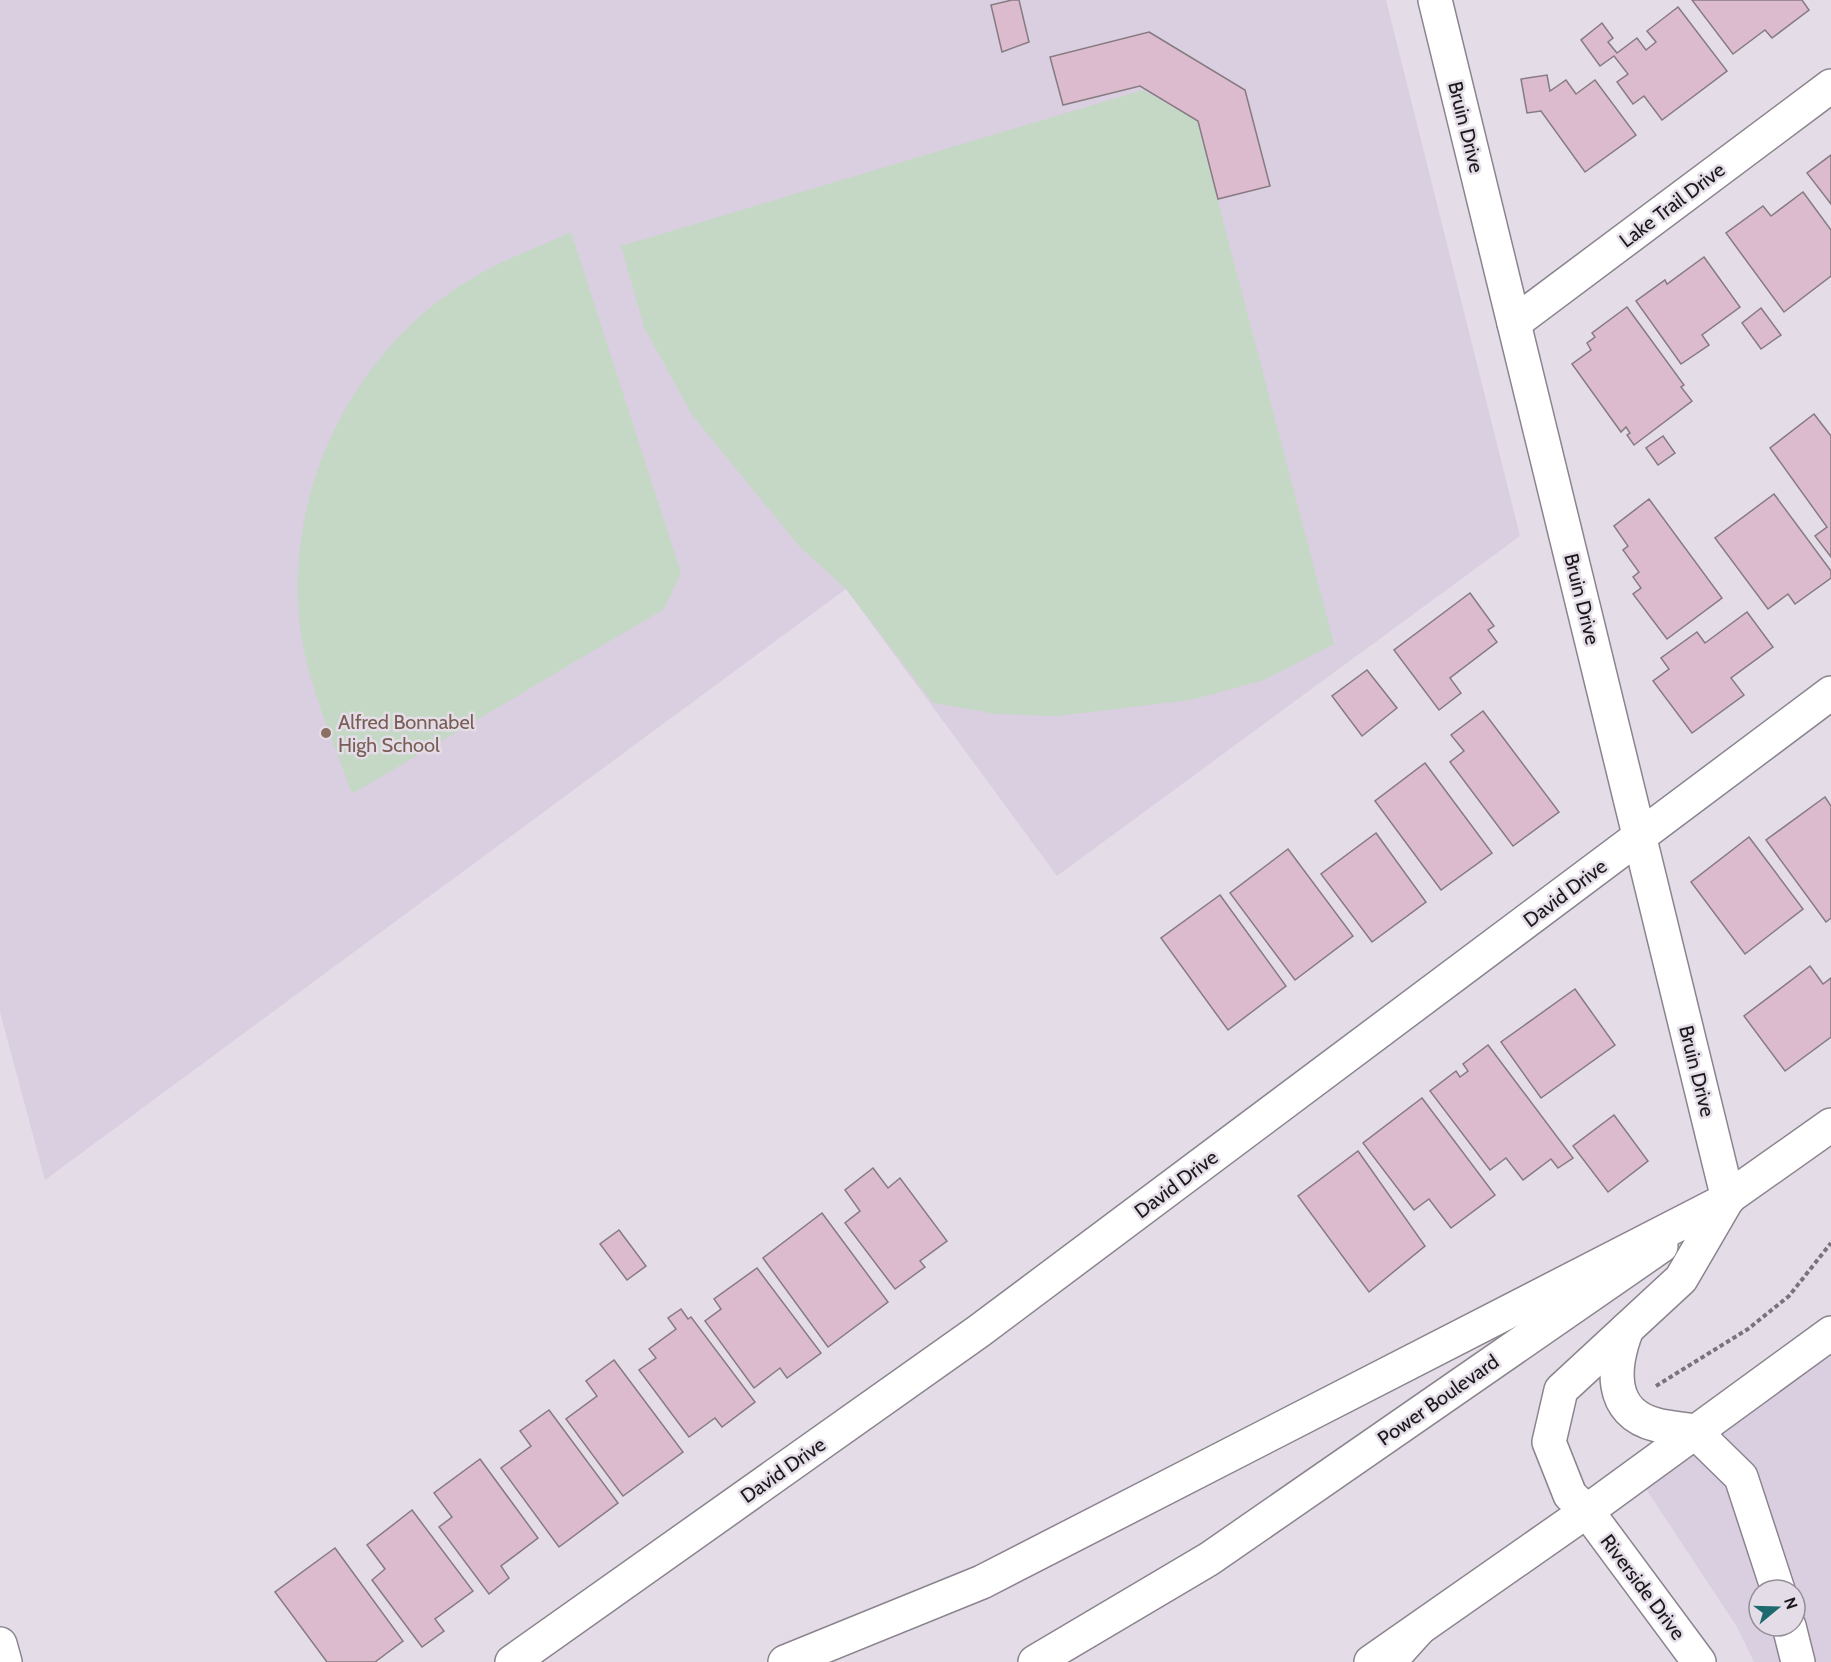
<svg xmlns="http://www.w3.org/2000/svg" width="1831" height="1662" font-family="Cabin,sans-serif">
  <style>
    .built { fill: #dacfe0; fill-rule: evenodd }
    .green { fill: #c5d8c5 }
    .building { fill: #ddbbcf; stroke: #867b81; stroke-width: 1.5 }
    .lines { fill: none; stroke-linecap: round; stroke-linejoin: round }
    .minor-casing { stroke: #8b848e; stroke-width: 36 }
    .major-casing { stroke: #8b848e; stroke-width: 36 }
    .highway-casing { stroke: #8b848e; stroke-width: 36 }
    .path { stroke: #79747b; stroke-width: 4; stroke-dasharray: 4.5 3; stroke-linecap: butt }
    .minor { stroke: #fff; stroke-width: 33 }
    .major { stroke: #fff; stroke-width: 33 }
    .highway { stroke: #fff; stroke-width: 33 }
    .education-dot { fill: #8d6e63; stroke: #e4dde8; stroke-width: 2 }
    .labels { text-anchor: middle; stroke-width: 5; stroke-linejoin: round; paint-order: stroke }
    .street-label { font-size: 20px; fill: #1b181c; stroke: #e4dde8 }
    .education-label { font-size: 20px; fill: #785e54; stroke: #e4dde8; text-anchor: start }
  </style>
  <rect width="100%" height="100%" fill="#e4dde8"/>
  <!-- built -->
  <g class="built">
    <polygon points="0,0 1386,0 1520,536 1057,876 846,589 45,1180 0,1012"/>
    <path d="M1831,1350V1662H1754L1737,1627L1644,1486ZM1759,1590H1795V1626H1759Z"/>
  </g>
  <!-- green -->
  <g class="green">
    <polygon points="1143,90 1197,121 1334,644 1264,680 1191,700 1057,716 996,714 933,703 846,589 799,546 692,415 644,327 621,246"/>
    <path d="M571,232L681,573L664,609L352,794C334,744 309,686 301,634C281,495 353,346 476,276C505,259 539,247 571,232Z"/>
  </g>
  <!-- building -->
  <g class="building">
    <polygon points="1012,0 1019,0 1029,42 1002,52 991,5"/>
    <polygon points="1692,0 1802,0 1809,10 1772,38 1765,30 1733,54"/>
    <polygon points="1678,7 1727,71 1662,120 1644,96 1633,104 1617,82 1628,74 1614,56 1600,66 1581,40 1602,23 1613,38 1608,42 1617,53 1637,38 1646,50 1656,42 1647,31"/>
    <polygon points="1149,32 1245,90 1270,186 1218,199 1198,121 1140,86 1063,105 1050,57"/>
    <polygon points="1547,75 1550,91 1566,80 1576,94 1595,80 1636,135 1585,172 1541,111 1527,113 1521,79"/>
    <polygon points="1831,155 1831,204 1807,173"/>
    <polygon points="1803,192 1831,230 1831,276 1784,312 1726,233 1763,206 1771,216"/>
    <polygon points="1704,257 1740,307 1702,335 1709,345 1681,364 1636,301 1665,280 1667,284"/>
    <polygon points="1627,307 1684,385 1681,387 1692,401 1634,445 1627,435 1630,433 1626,427 1621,432 1572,364 1591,350 1587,343 1595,337 1592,333"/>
    <polygon points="1761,308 1781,335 1761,349 1742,323"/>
    <polygon points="1814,414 1831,436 1831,557 1815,536 1827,527 1770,448"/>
    <polygon points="1663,436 1675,453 1658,465 1646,448"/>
    <polygon points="1774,494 1831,571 1831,578 1795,604 1788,594 1768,609 1715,538"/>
    <polygon points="1649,499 1722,598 1667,639 1633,594 1641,588 1633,577 1639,572 1623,550 1628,546 1614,526"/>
    <polygon points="1470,593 1494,626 1488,630 1497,642 1450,678 1461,693 1439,710 1394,650"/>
    <polygon points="1747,612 1773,647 1731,678 1744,695 1692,733 1653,681 1669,669 1661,658 1697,632 1705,643"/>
    <polygon points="1367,670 1397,708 1362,736 1332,696"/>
    <polygon points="1483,711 1559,812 1513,846 1450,762 1464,751 1451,735"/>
    <polygon points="1425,763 1492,853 1441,890 1375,801"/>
    <polygon points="1825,797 1831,806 1831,918 1826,922 1766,840"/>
    <polygon points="1376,833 1426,902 1372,942 1321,874"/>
    <polygon points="1749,837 1803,909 1745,954 1691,882"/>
    <polygon points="1288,849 1353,936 1295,980 1230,893"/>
    <polygon points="1220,895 1286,986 1228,1030 1161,938"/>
    <polygon points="1810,966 1823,984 1831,978 1831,1037 1785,1071 1744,1016"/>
    <polygon points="1575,989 1615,1045 1541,1098 1501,1042"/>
    <polygon points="1488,1045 1573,1158 1558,1168 1551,1159 1523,1180 1506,1158 1490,1170 1430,1091 1456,1071 1460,1077 1468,1071 1463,1064"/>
    <polygon points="1422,1098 1495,1195 1451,1228 1429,1199 1414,1210 1363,1143"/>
    <polygon points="1614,1115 1648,1161 1608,1192 1573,1146"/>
    <polygon points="1358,1151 1425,1246 1369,1292 1298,1196"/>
    <polygon points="873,1168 888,1188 900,1178 947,1241 920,1261 925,1267 895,1289 845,1223 860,1211 845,1190"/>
    <polygon points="822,1213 888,1302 828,1347 763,1258"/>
    <polygon points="619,1230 646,1266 627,1280 600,1244"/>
    <polygon points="757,1268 821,1353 787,1378 780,1368 754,1388 705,1321 721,1309 714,1299"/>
    <polygon points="681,1309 688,1319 691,1317 755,1402 722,1427 715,1418 689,1437 639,1370 656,1358 649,1349 676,1329 668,1318"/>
    <polygon points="614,1360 683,1452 623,1496 566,1419 597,1396 586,1381"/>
    <polygon points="549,1410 618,1503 559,1547 501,1468 531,1446 520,1431"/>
    <polygon points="480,1459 538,1538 501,1566 509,1578 489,1594 439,1527 452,1517 434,1493"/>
    <polygon points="412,1510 473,1591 435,1619 444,1631 422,1647 372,1580 385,1569 367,1545"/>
    <polygon points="335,1548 403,1641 375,1662 327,1662 275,1592"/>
  </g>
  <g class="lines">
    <defs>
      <g id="minor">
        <polyline points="1435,0 1728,1199"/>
        <polyline points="1514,323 1831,86"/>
        <polyline points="1694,1431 1741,1477 1778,1590"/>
        <polyline points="1587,1511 1699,1662"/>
        <polyline points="1789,1626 1798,1662"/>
        <polyline points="512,1662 979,1331 1831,693"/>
      </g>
      <g id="major">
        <polyline points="1705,1214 1831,1125"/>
        <path d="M1627,1329C1613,1365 1607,1413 1657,1425C1669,1428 1682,1429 1694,1431"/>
        <polyline points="1587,1511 1570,1495 1549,1442 1561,1390 1681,1279 1727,1200"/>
        <polyline points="1035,1662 1209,1559 1661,1246"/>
        <polyline points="1371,1662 1587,1511 1831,1333"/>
      </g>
      <g id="highway">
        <polyline points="0,1644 5,1662"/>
        <polyline points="785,1662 982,1582 1728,1199"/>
        <polyline points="1389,1662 1418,1630"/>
      </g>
    </defs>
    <!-- minor casing -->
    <use href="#minor" class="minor-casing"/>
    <!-- major casing -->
    <use href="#major" class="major-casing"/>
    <!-- highway casing -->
    <use href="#highway" class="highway-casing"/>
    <!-- path -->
    <polyline class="path" points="1656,1386 1748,1329 1789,1296 1831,1243"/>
    <!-- minor -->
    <use href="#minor" class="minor"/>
    <!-- major -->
    <use href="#major" class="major"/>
    <!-- highway -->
    <use href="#highway" class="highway"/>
  </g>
  <!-- markers -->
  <circle class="education-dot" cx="326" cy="733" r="6"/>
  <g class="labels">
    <!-- street labels -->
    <g class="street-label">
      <text transform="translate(1466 127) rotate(76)" y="7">Bruin Drive</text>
      <text transform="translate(1672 205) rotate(-37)" y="7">Lake Trail Drive</text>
      <text transform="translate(1582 599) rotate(76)" y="7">Bruin Drive</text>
      <text transform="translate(1565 893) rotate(-37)" y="7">David Drive</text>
      <text transform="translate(1697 1071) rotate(76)" y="7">Bruin Drive</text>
      <text transform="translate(1176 1184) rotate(-37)" y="7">David Drive</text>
      <text transform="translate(1438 1400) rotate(-35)" y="7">Power Boulevard</text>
      <text transform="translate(783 1470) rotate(-35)" y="7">David Drive</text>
      <text transform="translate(1643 1587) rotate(53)" y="7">Riverside Drive</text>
    </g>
    <!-- education labels -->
    <g class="education-label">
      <text x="338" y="729">Alfred Bonnabel<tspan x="338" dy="23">High School</tspan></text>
    </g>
  </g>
  <!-- north arrow -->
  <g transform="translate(1777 1608) rotate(71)"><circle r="28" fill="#e4dde8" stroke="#948e96" stroke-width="1.5"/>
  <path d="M0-4.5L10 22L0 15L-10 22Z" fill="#1c696e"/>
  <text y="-9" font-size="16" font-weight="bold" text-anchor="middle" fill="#1b181c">N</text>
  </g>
</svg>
